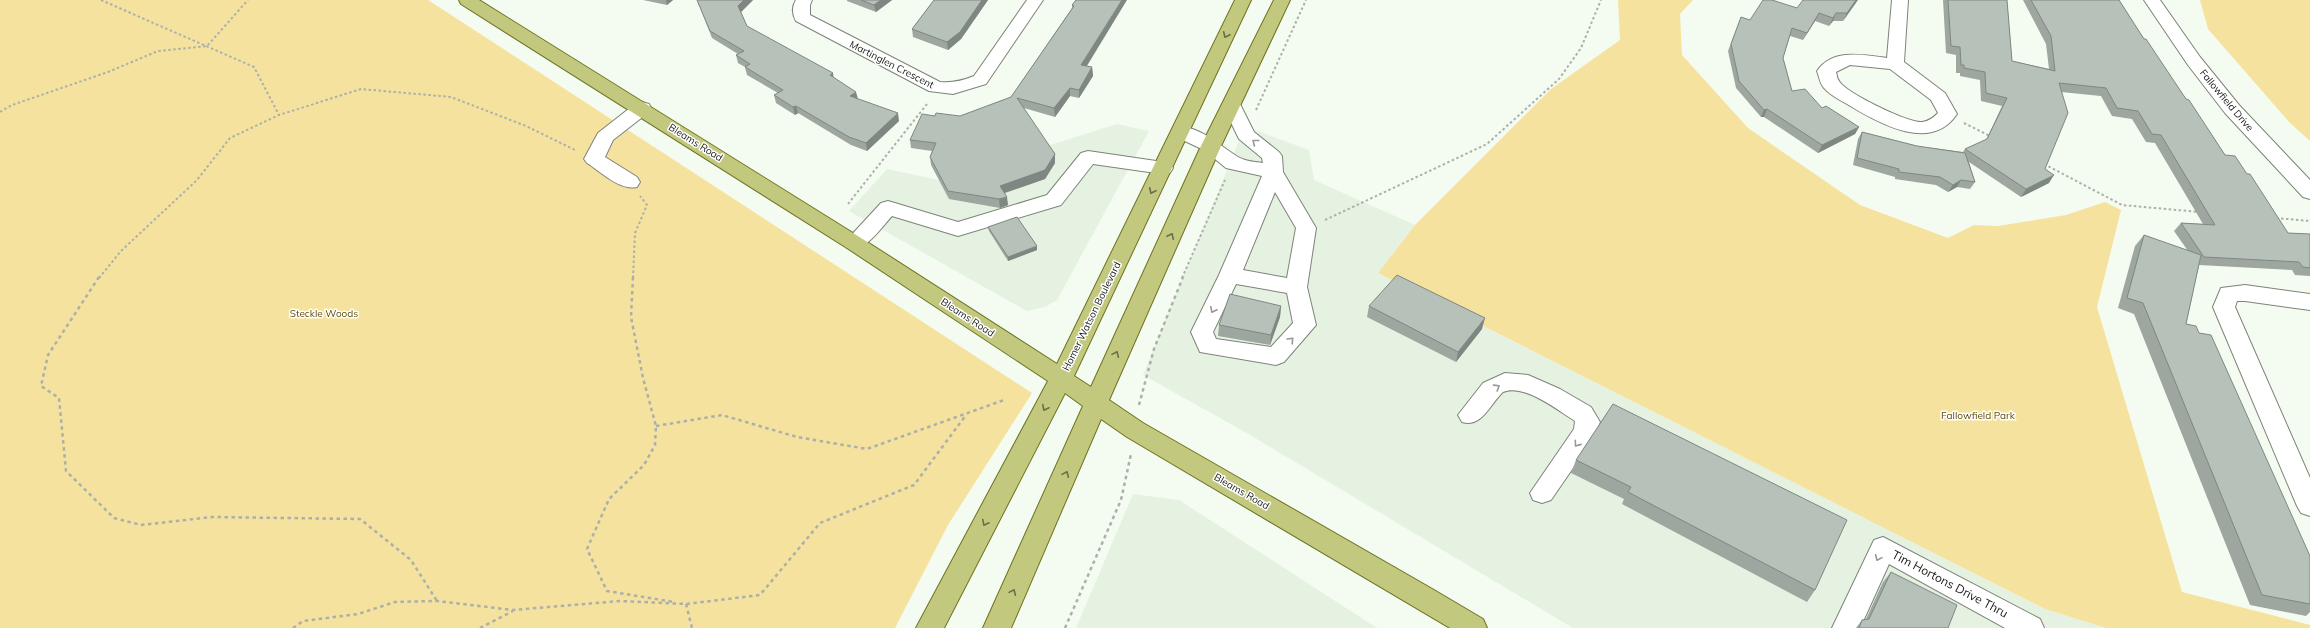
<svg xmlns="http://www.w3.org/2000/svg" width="2310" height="628" font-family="Mulish,sans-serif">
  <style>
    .built { fill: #e6f2e1 }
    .green { fill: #f6e29f }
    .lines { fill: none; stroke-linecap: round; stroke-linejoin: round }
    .minor-casing { stroke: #7d8379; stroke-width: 2 }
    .major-casing { stroke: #6c7321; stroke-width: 2 }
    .path-far1 { stroke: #abb0a8; stroke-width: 2; stroke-dasharray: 2.5 2.5; stroke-linecap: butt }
    .path { stroke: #abb0a8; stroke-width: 2.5; stroke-dasharray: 3.5 3.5; stroke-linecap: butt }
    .minor { fill: #fff; fill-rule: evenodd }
    .major { fill: #c2c87d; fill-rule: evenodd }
    .wall { fill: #9da69f }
    .shaded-wall { fill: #7f8782 }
    .building { fill: #b6c1b9; stroke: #7f8782 }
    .oneway { stroke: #6c704a }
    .oneway2 { stroke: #979896 }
    .labels { text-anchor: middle; stroke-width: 3; stroke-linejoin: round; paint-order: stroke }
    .street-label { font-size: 10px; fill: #171916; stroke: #fff }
    .park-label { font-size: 10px; fill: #5c4c06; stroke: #fff }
    .near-street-label { font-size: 12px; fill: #171916; stroke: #fff }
  </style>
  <rect width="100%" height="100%" fill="#f4fbf0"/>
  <!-- built -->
  <g class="built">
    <polygon points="1117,124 1149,131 1057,300 1045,307 1027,311 849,211 887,169 939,180"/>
    <polygon points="1245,126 1309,150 1314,180 1415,225 1378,273 2045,609 2106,628 1573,628 1245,432 1143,375"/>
    <polygon points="1133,494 1179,500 1377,628 1076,628"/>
  </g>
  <!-- green -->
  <g class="green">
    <polygon points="0,0 428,0 1032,393 948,525 895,628 0,628"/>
    <polygon points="1618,0 1693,0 1680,14 1682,55 1748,128 1860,205 1948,238 1974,225 1998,226 2066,215 2105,202 2121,210 2097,307 2182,592 2310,625 2310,628 2106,628 2045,609 1378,273 1415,225 1551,89 1620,40"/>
    <polygon points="2200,0 2310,0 2310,141 2289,122 2208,29"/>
  </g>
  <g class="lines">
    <defs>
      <g id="minor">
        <path d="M796,0H812L810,5V15L940,82C952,83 962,81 974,76L1027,0H1043L986,84L953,94L929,91L796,21C792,14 792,6 796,0Z"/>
        <path d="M1892,0H1908L1904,62L1945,93L1957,114C1932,152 1882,125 1852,107C1844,102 1831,96 1824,88C1820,84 1819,76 1817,71C1833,48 1863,55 1887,58ZM1850,65L1890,69L1931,100L1938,113C1933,118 1929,121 1922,122C1908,123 1846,93 1839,81C1837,79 1837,75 1836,72Z"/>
        <polygon points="2144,0 2160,0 2200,57 2239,105 2310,180 2310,199 2303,197 2225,113 2188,65"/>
        <path d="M1232,100L1239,102L1254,132L1279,152L1282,156L1283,172L1316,228L1307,287L1316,325L1284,362L1276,365L1200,352L1191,332L1219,275L1262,176L1226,168L1204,150L1174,136L1171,132L1174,128C1196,122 1221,147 1238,157C1245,161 1255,162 1263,163L1262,158L1239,139L1223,106L1225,102ZM1275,192L1296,228L1287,278L1243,270ZM1236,284L1287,293L1293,323L1271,347L1216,339L1213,332Z"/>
        <path d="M642,102L649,104L651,108L649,112L613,140L605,157L637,177L640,182L637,187C620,191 601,172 587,163L584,159L598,133L635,104Z"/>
        <path d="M1088,151L1163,162L1170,163L1173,168L1170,173L1163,174L1093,164L1061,205L958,236L892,216C880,229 865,253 847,248L844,243L881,203L888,201L958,222L1047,195L1081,153Z"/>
        <polygon points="2245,285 2310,294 2310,310 2245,301 2237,301 2235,307 2310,478 2310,516 2301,513 2297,506 2213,307 2221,288"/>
        <path d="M1505,373L1528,375L1560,389L1591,407L1600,422L1593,439L1551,500L1542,503L1533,500L1530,493L1574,429L1575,421C1557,410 1524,383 1503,392C1490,404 1482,428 1462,422L1458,415L1483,383Z"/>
        <polygon points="1883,537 2040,619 2044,628 2005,628 1889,564 1860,628 1832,628 1874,540"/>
      </g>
      <polygon id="major" points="459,0 479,0 861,238 1057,364 1235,0 1251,0 1074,376 1091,387 1201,146 1274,0 1290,0 1221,146 1109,400 1143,423 1434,590 1483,619 1487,628 1450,628 1127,437 1101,419 1011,628 983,628 1083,406 1065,393 944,628 916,628 1048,381 847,248 461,4"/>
    </defs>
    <!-- minor casing -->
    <use href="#minor" class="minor-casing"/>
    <!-- major casing -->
    <use href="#major" class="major-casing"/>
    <!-- path-far1 -->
    <g class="path-far1">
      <polyline points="101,0 254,67 279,115"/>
      <polyline points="1256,110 1306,0"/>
      <polyline points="0,112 12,105 108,72 158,51 207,46 248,0"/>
      <polyline points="1964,123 1990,136"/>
      <polyline points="2044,164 2122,205 2199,212"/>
      <polyline points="848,204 927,104"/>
      <polyline points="2276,218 2310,221"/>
      <polyline points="1325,220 1487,144 1559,79 1581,48 1601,0"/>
      <polyline points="99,278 121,251 197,180 230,138 279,115 361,89 451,97 526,126 575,150"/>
      <polyline points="633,278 635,233 647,205 640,196"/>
      <polyline points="1182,278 1225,180"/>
    </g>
    <!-- path -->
    <g class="path">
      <polyline points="99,277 48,355 41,386 59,398 66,471 114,518 141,525 212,517 360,519 411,560 437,601"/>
      <polyline points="633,277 631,317 643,378 656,426 655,445 644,465 609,499 587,549 607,591 674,602"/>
      <polyline points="1139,405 1154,349 1183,277"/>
      <polyline points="656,426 722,415 797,437 867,449 1004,400"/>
      <polyline points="686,604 692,628"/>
      <polyline points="293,628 303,621 358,614 395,602 437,601 513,610 620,601 686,604 760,595 820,523 914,485 966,415"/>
      <polyline points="480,628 513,611"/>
      <polyline points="1065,628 1121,500 1131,454"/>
    </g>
    <!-- minor -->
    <use href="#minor" class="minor"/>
    <!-- major -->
    <use href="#major" class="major"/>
  </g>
  <!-- wall -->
  <g class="wall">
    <polygon points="643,0 673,0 667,5"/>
    <polygon points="697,0 753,0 741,12 747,26 834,78 858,99 899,121 867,151 851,145 798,113 795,115 776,103 774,95 778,93 747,75 745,67 738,63 736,55 738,54 712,38"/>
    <polygon points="847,0 892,0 876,12 847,1"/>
    <polygon points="934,0 988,0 961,39 948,50 913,37 912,29"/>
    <polygon points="1076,0 1086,66 1092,67 1093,76 1079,98 1070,96 1055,117 1024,108 1055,163 1045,179 1005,193 1008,205 1000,208 949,199 931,165 930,157 932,151 911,148 910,140 935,116 960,116 1011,97 1072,8 1072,5"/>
    <polygon points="1943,0 2007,0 2012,61 2049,69 2046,44 2023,0 2119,0 2144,39 2225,155 2247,174 2288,233 2310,234 2310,276 2295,275 2292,270 2199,265 2186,324 2199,333 2310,556 2310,612 2306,616 2250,605 2134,314 2118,308 2135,246 2144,235 2188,251 2174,231 2181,223 2203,224 2155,143 2146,142 2132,119 2112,116 2101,96 2061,92 2045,169 2049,183 2021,197 1969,162 1975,182 1970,189 1957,187 1948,192 1936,185 1895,179 1895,177 1853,165 1858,139 1862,132 1917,146 1963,152 1965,149 1986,140 2002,106 1981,101 1980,80 1960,76 1960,73 1956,73 1956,55 1946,53"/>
    <polygon points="1857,1 1843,21 1833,21 1829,26 1815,21 1803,40 1790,36 1783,58 1792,91 1822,108 1859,127 1855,134 1818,153 1764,117 1761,117 1736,88 1728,51 1741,17 1750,20 1797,8"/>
    <polygon points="988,227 1037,250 1008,261 989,231"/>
    <polygon points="1281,306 1280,317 1270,345 1218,336 1219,325"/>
    <polygon points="1369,306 1482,329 1456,362 1367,317"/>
    <polygon points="1613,404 1815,590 1807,602 1622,504 1624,499 1571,473 1576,460"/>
    <polygon points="1891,572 1948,628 1856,628 1862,620 1866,619 1883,582"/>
  </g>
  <!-- shaded-wall -->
  <g class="shaded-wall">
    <polygon points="666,0 673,0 667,5"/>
    <polygon points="744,0 753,0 740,13 738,6"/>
    <polygon points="881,0 892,0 876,12 874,5"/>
    <polygon points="982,0 988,0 961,39 948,50 947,42"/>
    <polygon points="1122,0 1127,0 1082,74 1081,65"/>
    <polygon points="1856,0 1858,0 1843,21 1847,13"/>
    <polygon points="1819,13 1815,21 1803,40 1807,33"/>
    <polygon points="1836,13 1833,21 1829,26 1833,18"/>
    <polygon points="1092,67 1093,76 1079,98 1079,90"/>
    <polygon points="833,73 834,81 830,75"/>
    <polygon points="1070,88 1070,96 1055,117 1054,108"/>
    <polygon points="856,92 858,99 850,96"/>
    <polygon points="796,106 798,113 795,115 793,107"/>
    <polygon points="1767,109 1764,117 1761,117 1764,110"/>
    <polygon points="898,113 899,121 867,151 866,143"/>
    <polygon points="1859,127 1855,134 1818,153 1822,145"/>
    <polygon points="1055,154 1055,163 1045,179 1001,194 1000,186"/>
    <polygon points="2054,175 2049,183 2021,197 2026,189"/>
    <polygon points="1961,180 1957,187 1948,192 1953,185"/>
    <polygon points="1007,197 1008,205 1000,208 999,199"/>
    <polygon points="1037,246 1037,250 1008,261 1008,257"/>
    <polygon points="1281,306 1280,317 1270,345 1271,335"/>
    <polygon points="1485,318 1482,329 1456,362 1458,352"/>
  </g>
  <!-- building -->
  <g class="building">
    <polygon points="697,0 744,0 738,6 747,26 833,73 830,75 856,92 850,96 898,113 866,143 849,137 796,106 793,107 774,95 783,90 745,67 750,64 736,55 744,51 710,31"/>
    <polygon points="861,0 881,0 874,5"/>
    <polygon points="934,0 982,0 960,32 947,42 912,29"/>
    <polygon points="1076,0 1122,0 1081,65 1092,67 1079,90 1070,88 1054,108 1017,98 1055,154 1045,170 1000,186 1007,197 999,199 948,191 930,157 936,143 910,140 922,114 935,116 936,113 960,116 1011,97 1074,6 1072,5"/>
    <polygon points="1763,0 1772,0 1797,8 1803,0 1856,0 1847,13 1836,13 1833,18 1819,13 1807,33 1792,28 1783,58 1792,91 1805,89 1822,108 1826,106 1859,127 1822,145 1767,109 1764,110 1739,81 1731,44 1741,17 1750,20"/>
    <polygon points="1948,0 2007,0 2012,61 2055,71 2051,36 2031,0 2119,0 2144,39 2146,39 2186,99 2189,100 2225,155 2235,156 2247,174 2250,174 2288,233 2310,234 2310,268 2303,267 2299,262 2204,257 2181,223 2215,225 2161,135 2152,134 2138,111 2117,108 2106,88 2059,83 2068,113 2045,169 2054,175 2026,189 1965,149 1987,139 2007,98 1986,93 1985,72 1964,68 1964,65 1961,65 1960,47 1951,46"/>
    <polygon points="1862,132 1917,146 1965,153 1975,182 1961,180 1953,185 1940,177 1899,172 1899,169 1857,158"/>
    <polygon points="1017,217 1037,246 1008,257 988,227"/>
    <polygon points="2144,235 2201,255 2186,324 2196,326 2199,333 2211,335 2310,556 2310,604 2262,595 2143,303 2127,298"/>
    <polygon points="1397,275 1485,318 1458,352 1369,306"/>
    <polygon points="1230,294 1281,306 1271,335 1219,325"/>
    <polygon points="1613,404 1847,520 1815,590 1628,492 1631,487 1576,460"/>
    <polygon points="1891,572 1957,605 1948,628 1859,628 1862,620 1869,619"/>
  </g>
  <!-- one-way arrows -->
  <defs><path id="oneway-chevron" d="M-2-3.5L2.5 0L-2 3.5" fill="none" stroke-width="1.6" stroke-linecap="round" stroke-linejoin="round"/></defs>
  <g class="oneway">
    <use href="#oneway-chevron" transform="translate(1226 35) rotate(115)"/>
    <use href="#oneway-chevron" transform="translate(1152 191) rotate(115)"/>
    <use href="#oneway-chevron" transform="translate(1171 236) rotate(-65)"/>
    <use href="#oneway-chevron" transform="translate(1116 354) rotate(-66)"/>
    <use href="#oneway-chevron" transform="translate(1045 408) rotate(117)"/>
    <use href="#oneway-chevron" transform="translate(1066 474) rotate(-66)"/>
    <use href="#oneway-chevron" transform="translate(985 523) rotate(117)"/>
    <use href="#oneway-chevron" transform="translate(1013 592) rotate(-66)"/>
  </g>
  <g class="oneway2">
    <use href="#oneway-chevron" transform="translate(1255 142) rotate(-142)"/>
    <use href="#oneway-chevron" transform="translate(1213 310) rotate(116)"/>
    <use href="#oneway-chevron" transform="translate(1291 340) rotate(-47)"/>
    <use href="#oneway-chevron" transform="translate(1497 387) rotate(-32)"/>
    <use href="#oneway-chevron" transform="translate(1577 444) rotate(125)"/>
    <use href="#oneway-chevron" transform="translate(1878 558) rotate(114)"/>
  </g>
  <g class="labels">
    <!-- street labels -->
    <g class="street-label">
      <text transform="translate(892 64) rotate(27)" y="4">Martinglen Crescent</text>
      <text transform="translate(2227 100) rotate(50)" y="4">Fallowfield Drive</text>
      <text transform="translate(696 142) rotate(32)" y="4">Bleams Road</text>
      <text transform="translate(1091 316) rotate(-64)" y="4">Homer Watson Boulevard</text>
      <text transform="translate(968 317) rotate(33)" y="4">Bleams Road</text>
      <text transform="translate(1242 491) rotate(30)" y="4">Bleams Road</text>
    </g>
    <!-- park labels -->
    <g class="park-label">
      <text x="324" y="317">Steckle Woods</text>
      <text x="1978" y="419">Fallowfield Park</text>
    </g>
    <!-- near-street labels -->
    <g class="near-street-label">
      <text transform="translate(1950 584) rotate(28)" y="4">Tim Hortons Drive Thru</text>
    </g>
  </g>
</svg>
